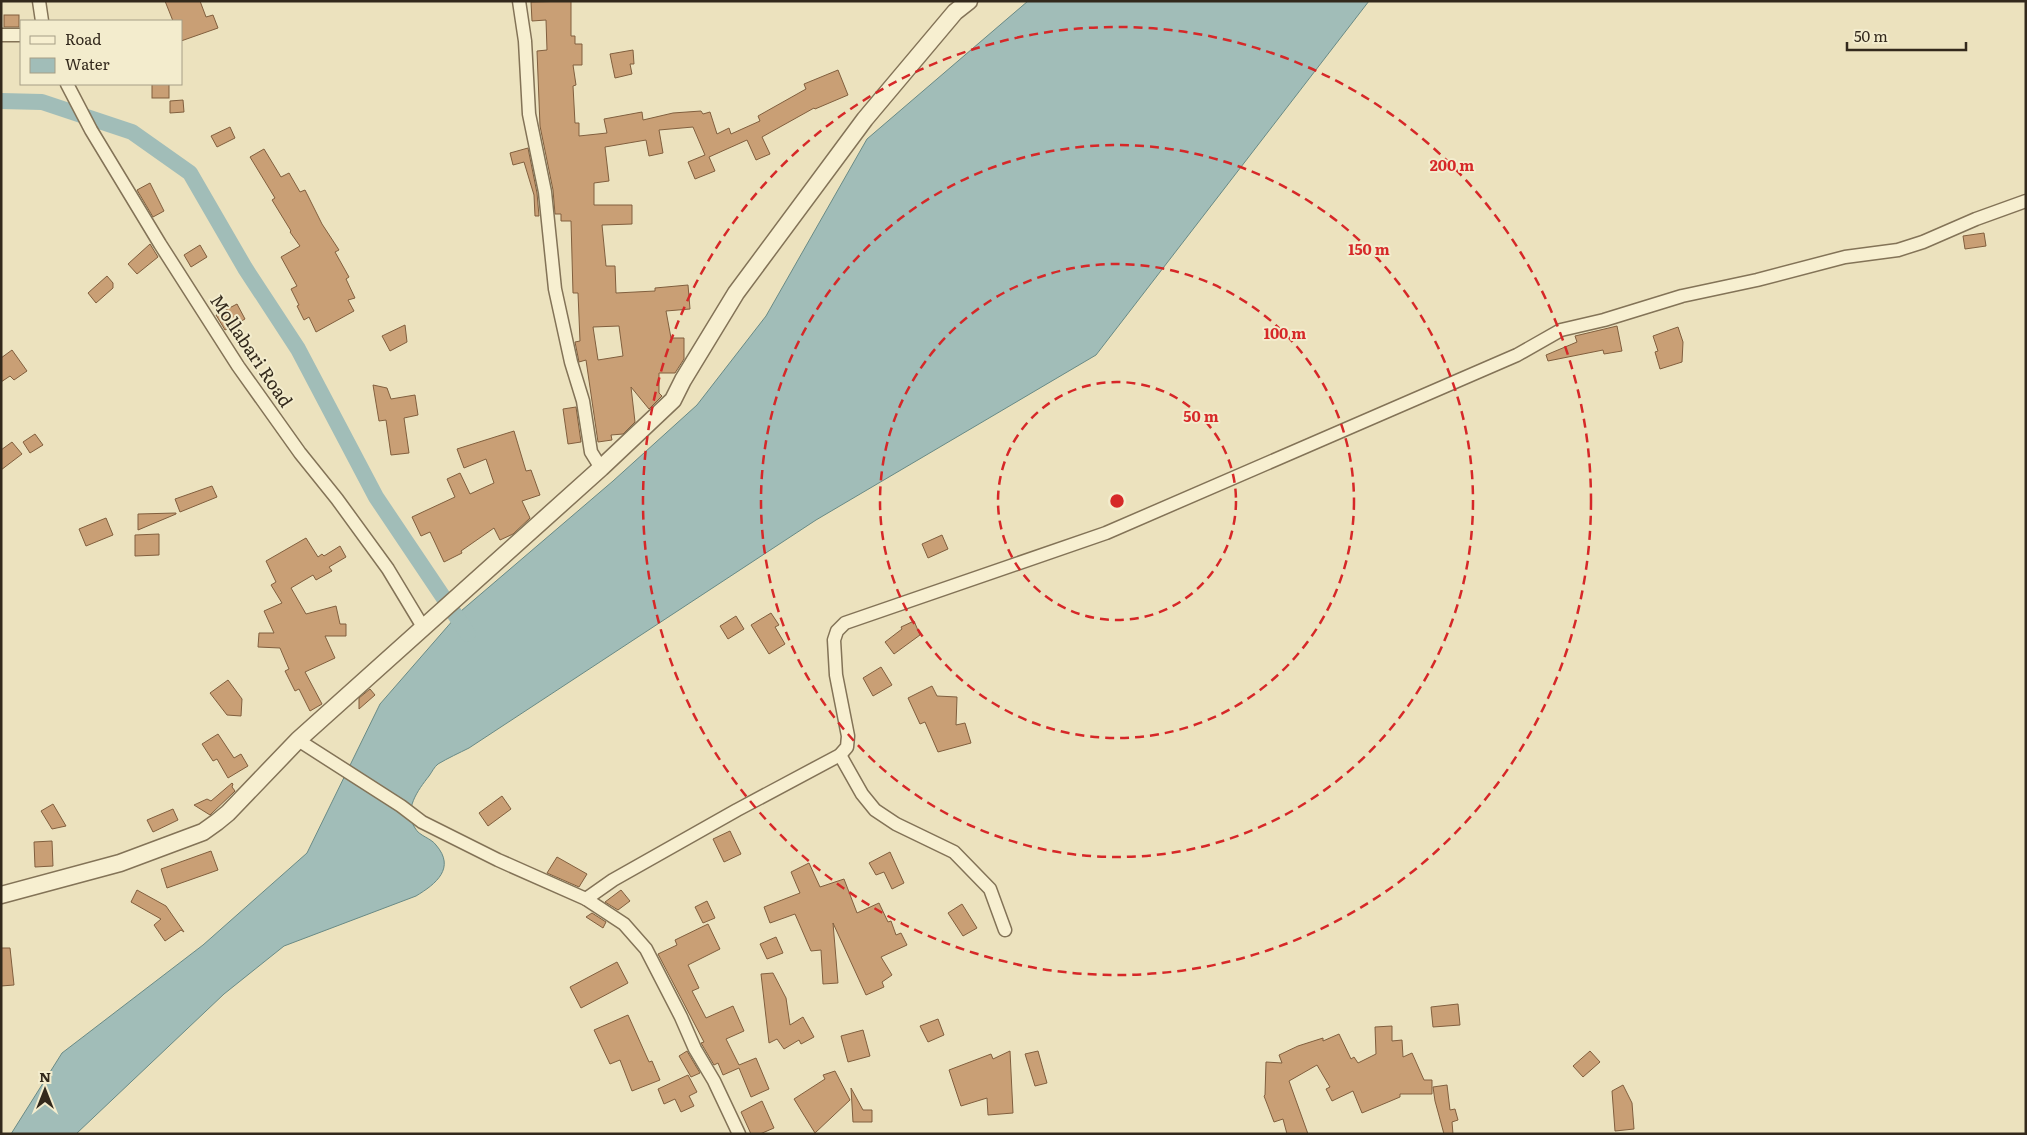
<svg xmlns="http://www.w3.org/2000/svg" width="2027" height="1135" font-family="Literata,serif">
  <style>
    .water { fill: #a1bdb8; stroke: #698a85 }
    .lines { fill: none; stroke-linecap: round; stroke-linejoin: round }
    .canal { stroke: #a1bdb8; stroke-width: 16 }
    .building { fill: #c99f75; stroke: #815f3e; fill-rule: evenodd }
    .minor-casing { stroke: #837357; stroke-width: 15 }
    .tertiary-casing { stroke: #837357; stroke-width: 19 }
    .minor { stroke: #f7efd0; stroke-width: 12 }
    .tertiary { stroke: #f7efd0; stroke-width: 16 }
    .ring { fill: none; stroke: #d62828; stroke-width: 2.5; stroke-dasharray: 9 6 }
    .labels { text-anchor: middle; stroke-width: 4; stroke-linejoin: round; paint-order: stroke }
    .street-label { font-size: 18px; fill: #33291c; stroke: #f3eccd }
    .centre { fill: #d62828; stroke: #f3eccd; stroke-width: 2.5 }
    .ring-label { font-size: 15px; text-anchor: middle; font-weight: bold; fill: #d62828; stroke: #f3eccd; stroke-width: 4; stroke-linejoin: round; paint-order: stroke }
  </style>
  <rect width="100%" height="100%" fill="#ece2be"/>
  <!-- water -->
  <path class="water" d="M1028,1H1369L1096,355L816,520L469,748C459,753 448,758 438,764C434,767 432,772 429,776C418,790 403,810 415,828C419,836 431,838 436,845C456,868 436,884 416,896L284,946L224,994L76,1134H11L62,1053L203,945L307,853L380,704L461,611L613,481L697,405L766,316L867,139Z"/>
  <g class="lines">
    <!-- canal -->
    <polyline class="canal" points="1,101 42,102 132,132 190,173 245,268 298,349 376,497 468,634"/>
  </g>
  <!-- building -->
  <g class="building">
    <polygon points="165,1 200,1 206,17 213,15 218,28 181,41 181,21 173,21"/>
    <path d="M571,1V36H575V44H582V65H573L576,85L573,86L575,123H579V136L607,133L604,119L642,112L643,120L673,113L701,111L703,114L710,112L717,134L729,128L731,134L760,121L758,116L806,89L804,84L838,70L848,95L815,109L814,108L762,137L770,154L756,160L747,140L709,157L715,171L695,179L688,162L705,155L693,127L659,130L663,153L649,156L646,140L605,147L609,181L594,183V205H632V224L602,225L606,266H615L616,293L655,291V288L688,285L690,309L666,311L671,338H684V359L675,373H659V393L662,396L649,409L631,387L635,422L623,434L611,435L612,440L598,442L586,360L579,362L575,342L580,341L578,293H573L571,221H561V214H555L553,190L540,126L537,51L547,50L546,20L532,21L531,2ZM619,326L623,356L598,360L593,327Z"/>
    <rect x="4" y="15" width="15" height="12"/>
    <polygon points="633,50 634,64 630,64 632,74 615,78 610,54"/>
    <rect x="152" y="84" width="17" height="14"/>
    <polygon points="183,100 184,112 170,113 170,101"/>
    <polygon points="230,127 235,138 217,147 211,136"/>
    <polygon points="528,148 537,193 539,216 535,216 534,195 524,162 513,165 510,153"/>
    <polygon points="264,149 281,177 289,173 300,192 305,190 322,224 339,250 335,252 349,277 346,279 355,298 348,300 354,311 316,332 309,317 304,320 297,306 299,305 291,289 297,286 281,257 300,246 290,232 291,231 272,200 275,198 250,157"/>
    <polygon points="150,183 164,211 153,217 137,190"/>
    <polygon points="1984,233 1986,246 1965,249 1963,236"/>
    <polygon points="150,244 158,257 137,274 128,264"/>
    <polygon points="200,245 207,257 191,267 184,255"/>
    <polygon points="107,276 113,283 113,288 96,303 88,293"/>
    <polygon points="237,304 245,319 225,330 216,315"/>
    <polygon points="405,325 407,342 390,351 382,336"/>
    <polygon points="1617,326 1622,351 1604,354 1603,350 1548,361 1546,355 1577,342 1575,336"/>
    <polygon points="1678,327 1683,342 1682,362 1660,369 1655,352 1658,351 1653,336"/>
    <polygon points="12,350 27,371 14,380 10,376 1,382 1,358"/>
    <polygon points="373,385 387,388 391,399 415,395 418,415 404,418 409,453 391,455 386,420 379,421"/>
    <polygon points="576,407 581,442 568,444 563,409"/>
    <polygon points="514,431 526,471 531,470 540,495 522,501 530,518 513,534 500,540 494,528 461,551 462,553 444,562 430,532 421,536 412,517 455,497 447,479 460,473 470,494 494,483 486,459 464,468 457,449"/>
    <polygon points="35,434 43,445 30,453 23,442"/>
    <polygon points="12,442 22,454 1,470 1,450"/>
    <polygon points="212,486 217,497 180,512 175,499"/>
    <polygon points="176,513 176,514 138,530 138,514"/>
    <polygon points="106,518 113,535 86,546 79,529"/>
    <polygon points="159,534 159,555 135,556 135,535"/>
    <polygon points="942,535 948,549 928,558 922,544"/>
    <polygon points="306,538 318,557 322,554 324,556 340,546 346,557 329,567 332,571 316,580 313,575 291,588 306,614 336,606 340,624 346,624 346,636 325,636 335,658 305,672 322,704 310,711 299,689 295,691 285,671 289,669 280,648 258,647 259,633 274,633 264,611 282,603 271,585 276,582 266,561"/>
    <polygon points="771,613 779,625 775,627 785,644 769,654 751,625"/>
    <polygon points="736,616 744,629 728,639 720,626"/>
    <polygon points="914,621 920,635 894,654 885,642 902,629 901,627"/>
    <polygon points="881,667 892,685 873,696 863,678"/>
    <polygon points="228,680 242,699 241,716 227,715 210,693"/>
    <polygon points="932,686 937,696 957,697 956,725 965,723 971,743 938,752 925,722 920,724 908,698"/>
    <polygon points="370,689 375,695 359,709 359,698"/>
    <polygon points="218,734 234,758 241,754 248,766 228,778 217,759 213,761 202,744"/>
    <polygon points="232,783 233,784 232,787 235,791 210,815 194,805 207,799 211,801"/>
    <polygon points="502,796 511,809 488,826 479,813"/>
    <polygon points="53,804 66,826 52,829 41,811"/>
    <polygon points="173,809 178,820 153,832 147,820"/>
    <polygon points="730,831 741,854 724,862 713,839"/>
    <polygon points="52,841 53,866 35,867 34,842"/>
    <polygon points="211,851 218,870 167,888 161,869"/>
    <polygon points="890,852 904,883 892,889 884,872 876,875 869,863"/>
    <polygon points="557,857 587,874 579,887 547,873"/>
    <polygon points="809,863 820,887 844,879 857,913 879,903 888,922 891,921 896,935 901,933 907,945 881,957 892,975 882,982 884,987 866,995 833,923 838,983 823,984 821,950 811,951 795,914 770,923 764,907 800,893 791,872"/>
    <polygon points="137,890 166,906 184,932 181,930 165,941 154,925 161,919 131,902"/>
    <polygon points="621,890 630,901 618,910 605,902"/>
    <polygon points="707,901 715,918 703,923 695,907"/>
    <polygon points="962,904 977,928 963,936 948,913"/>
    <polygon points="592,913 606,922 603,928 586,917"/>
    <polygon points="708,924 720,949 688,965 699,988 692,991 706,1018 733,1006 744,1031 726,1039 739,1065 756,1058 769,1089 751,1097 739,1068 723,1075 718,1063 714,1065 701,1043 704,1042 658,954 677,945 675,940"/>
    <polygon points="776,937 783,953 767,959 760,944"/>
    <polygon points="1,948 10,948 14,985 1,986"/>
    <polygon points="617,962 628,983 581,1008 570,987"/>
    <polygon points="773,973 786,998 790,1025 803,1017 814,1037 801,1044 799,1040 784,1049 777,1039 769,1043 761,974"/>
    <polygon points="1458,1004 1460,1025 1433,1027 1431,1007"/>
    <polygon points="628,1015 649,1062 652,1061 660,1080 632,1091 620,1060 610,1064 594,1030"/>
    <polygon points="938,1019 944,1035 928,1042 920,1026"/>
    <polygon points="1392,1026 1392,1041 1402,1040 1403,1057 1412,1053 1424,1080 1432,1080 1432,1094 1400,1094 1400,1097 1362,1113 1353,1091 1332,1101 1326,1089 1330,1087 1317,1065 1289,1081 1308,1134 1287,1134 1283,1119 1274,1122 1264,1096 1265,1095 1266,1062 1282,1063 1279,1055 1298,1046 1323,1038 1323,1041 1339,1034 1351,1059 1354,1057 1358,1063 1376,1054 1375,1027"/>
    <polygon points="863,1030 870,1056 848,1062 841,1036"/>
    <polygon points="687,1051 700,1073 691,1077 679,1056"/>
    <polygon points="1010,1051 1013,1113 988,1115 987,1098 961,1106 949,1070 991,1054 993,1059"/>
    <polygon points="1038,1051 1047,1083 1035,1086 1025,1054"/>
    <polygon points="1590,1051 1600,1062 1583,1077 1573,1066"/>
    <polygon points="835,1071 850,1100 815,1133 794,1099 825,1079 823,1075"/>
    <polygon points="688,1075 697,1092 689,1096 694,1106 681,1112 675,1099 664,1104 658,1089"/>
    <polygon points="1447,1085 1450,1110 1455,1109 1458,1120 1452,1122 1453,1134 1444,1134 1435,1101 1433,1087"/>
    <polygon points="1623,1085 1632,1103 1634,1129 1615,1131 1612,1091"/>
    <polygon points="851,1088 863,1110 872,1110 872,1122 853,1122"/>
    <polygon points="762,1101 774,1128 760,1134 751,1134 741,1112"/>
  </g>
  <g class="lines">
    <defs>
      <g id="minor">
        <polyline points="39,1 42,21"/>
        <polyline points="519,1 525,41 529,114 545,192 555,289 571,362 583,401 591,452 601,468"/>
        <polyline points="1,35 21,35"/>
        <polyline points="67,84 91,130 160,244 238,366 300,453 337,499 388,569 423,627"/>
        <polyline points="298,740 401,806 422,822 498,860 586,899 624,924 646,949 681,1017 695,1049 714,1081 739,1134"/>
        <polyline points="840,755 862,794 875,810 896,824 954,852 990,889 1005,930"/>
        <polyline points="586,899 613,880 737,810 840,755 847,747 848,736 836,675 834,640 837,631 845,623 1106,533 1517,355 1561,330 1604,320 1682,296 1757,280 1845,257 1898,250 1923,242 1976,219 2026,201"/>
      </g>
      <polyline id="tertiary" points="1,895 120,863 203,832 217,822 228,813 298,740 601,468 673,400 683,380 736,293 865,119 955,12 969,1"/>
    </defs>
    <!-- minor casing -->
    <use href="#minor" class="minor-casing"/>
    <!-- tertiary casing -->
    <use href="#tertiary" class="tertiary-casing"/>
    <!-- minor -->
    <use href="#minor" class="minor"/>
    <!-- tertiary -->
    <use href="#tertiary" class="tertiary"/>
  </g>
  <!-- distance rings -->
  <g class="ring">
    <circle cx="1117" cy="501" r="119"/>
    <circle cx="1117" cy="501" r="237"/>
    <circle cx="1117" cy="501" r="356"/>
    <circle cx="1117" cy="501" r="474"/>
  </g>
  <g class="labels">
    <!-- street labels -->
    <g class="street-label">
      <text transform="translate(251 351) rotate(56)" y="6">Mollabari Road</text>
    </g>
  </g>
  <circle cx="1117" cy="501" r="8" class="centre"/>
  <g class="ring-label">
    <text x="1452" y="171">200 m</text>
    <text x="1369" y="255">150 m</text>
    <text x="1285" y="339">100 m</text>
    <text x="1201" y="422">50 m</text>
  </g>
  <!-- border -->
  <rect width="2027" height="1135" fill="none" stroke="#33291c" stroke-width="5"/>
  <!-- legend -->
  <rect x="20" y="20" width="162" height="65" fill="#f3eccd" stroke="#a69e86"/>
  <rect x="30" y="36" width="25" height="8" fill="#f7efd0" stroke="#a69e86"/>
  <text x="65" y="45" font-size="15" fill="#33291c">Road</text>
  <rect x="30" y="58" width="25" height="15" fill="#a1bdb8" stroke="#a69e86"/>
  <text x="65" y="70" font-size="15" fill="#33291c">Water</text>
  <!-- north arrow -->
  <g transform="translate(45 1090)" stroke="#f3eccd" stroke-width="4" paint-order="stroke">
  <path d="M0-4L9 19L0 12L-9 19Z" fill="#33291c"/>
  <text y="-8" font-size="14" font-weight="bold" text-anchor="middle" fill="#33291c">N</text>
  </g>
  <!-- scale -->
  <path d="M1847 42v8h119v-8" fill="none" stroke="#33291c" stroke-width="2.5"/>
  <text x="1854" y="42" font-size="15" fill="#33291c" stroke="#f3eccd" stroke-width="4" paint-order="stroke">50 m</text>
</svg>
